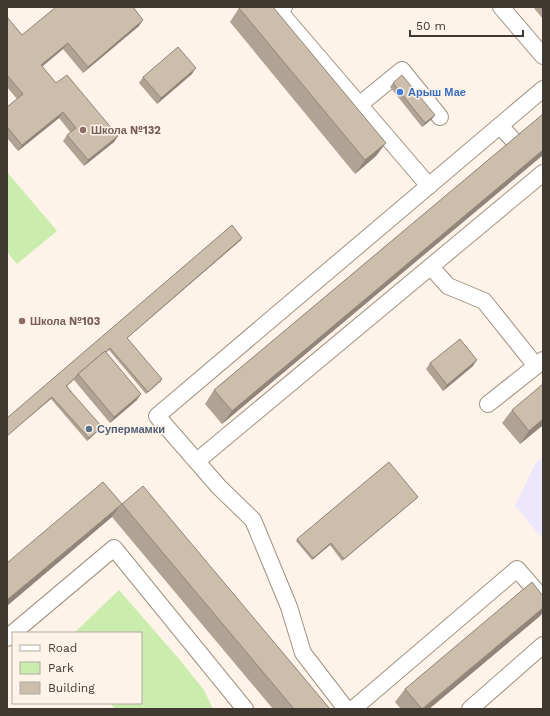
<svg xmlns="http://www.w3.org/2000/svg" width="550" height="716" font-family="'Work Sans',sans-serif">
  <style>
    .commercial { fill: #ede7fd }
    .green { fill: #caedae }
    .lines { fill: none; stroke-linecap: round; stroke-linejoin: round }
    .minor-casing { stroke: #a09281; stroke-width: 18 }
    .minor { stroke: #fff; stroke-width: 16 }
    .wall { fill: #b0a394 }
    .shaded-wall { fill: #908578 }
    .building { fill: #cdbeac; stroke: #908578 }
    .shop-dot { fill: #3f7fe0; stroke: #fdf3e9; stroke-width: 1.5 }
    .education-dot { fill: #8d6e63; stroke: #fdf3e9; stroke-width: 1.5 }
    .service-dot { fill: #5c6f8a; stroke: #fdf3e9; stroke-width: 1.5 }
    .labels { text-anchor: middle; stroke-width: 3; stroke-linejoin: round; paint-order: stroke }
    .shop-label { font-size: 11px; font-weight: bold; fill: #366cbe; stroke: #fdf3e9; text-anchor: start }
    .education-label { font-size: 11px; font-weight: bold; fill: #785e54; stroke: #fdf3e9; text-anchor: start }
    .service-label { font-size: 11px; font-weight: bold; fill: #4e5e75; stroke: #fdf3e9; text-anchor: start }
  </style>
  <rect width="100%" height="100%" fill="#fdf3e9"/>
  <!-- commercial -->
  <polygon class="commercial" points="543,457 543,539 515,506 535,464"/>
  <!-- green -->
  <g class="green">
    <polygon points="7,172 57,231 17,264 7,252"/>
    <polygon points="119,590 179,659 204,690 213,709 115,709 110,703 141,703 141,633 74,633"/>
  </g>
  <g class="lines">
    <defs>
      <g id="minor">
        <polyline points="284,7 279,11 429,186"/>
        <polyline points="501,7 543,56"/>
        <polyline points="359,105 402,70 440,117"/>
        <polyline points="500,126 516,143"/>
        <polyline points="431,267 448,286 484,301 536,366 543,360"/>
        <polyline points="488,404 536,366"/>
        <polyline points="197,461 543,173"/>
        <polyline points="7,638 114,548 245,709"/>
        <polyline points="346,709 303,653 289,607 253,520 219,487 157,416 543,89"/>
        <polyline points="353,709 517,569 543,599"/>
        <polyline points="470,709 543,645"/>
      </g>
    </defs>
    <!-- minor casing -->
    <use href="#minor" class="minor-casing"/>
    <!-- minor -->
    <use href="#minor" class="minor"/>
  </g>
  <!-- wall -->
  <g class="wall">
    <polygon points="533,7 543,7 543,19"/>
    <polygon points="239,8 376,156 355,174 230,22"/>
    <polygon points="7,17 22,35 139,26 83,73 63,49 42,66 56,83 118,136 114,142 84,166 63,141 67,135 71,133 59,118 18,151 7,138 7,107 17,99 7,87"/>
    <polygon points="192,74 157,104 139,83 143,77"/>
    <polygon points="393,83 435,115 432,119 422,127 390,87"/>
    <polygon points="543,114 543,155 222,424 205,404 214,390"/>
    <polygon points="242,238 241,240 127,338 161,381 146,394 109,350 106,353 137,400 110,423 74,380 75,379 67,386 100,429 87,441 51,399 7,418"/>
    <polygon points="430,363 473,366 443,391 426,369"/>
    <polygon points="512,410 543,425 520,444 502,423"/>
    <polygon points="418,497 416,499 342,561 330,545 312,560 296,541 297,539"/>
    <polygon points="122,504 330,709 273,709 112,517"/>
    <polygon points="543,596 543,612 540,616 429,709 401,709 395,702 405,689"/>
  </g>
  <!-- shaded-wall -->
  <g class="shaded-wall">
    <polygon points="143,20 139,26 83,73 88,67"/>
    <polygon points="68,43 63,49 37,71 41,65"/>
    <polygon points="196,68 192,74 157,104 161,98"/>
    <polygon points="63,112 59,118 18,151 22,145"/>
    <polygon points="435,115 432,119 422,127 425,123"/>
    <polygon points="118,136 114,142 84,166 88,160"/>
    <polygon points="386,143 376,156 355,174 365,160"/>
    <polygon points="543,150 543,155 222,424 232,411"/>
    <polygon points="242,238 241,240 125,340 127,338"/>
    <polygon points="477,360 473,366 443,391 447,385"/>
    <polygon points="162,379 161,381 146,394 148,392"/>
    <polygon points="141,394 137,400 110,423 114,417"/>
    <polygon points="52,397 51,399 7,436"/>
    <polygon points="543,419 543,425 520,444 529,431"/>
    <polygon points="102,427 100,429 87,441 89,438"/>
    <polygon points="418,497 416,499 342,561 344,559"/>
    <polygon points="122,504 112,517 7,606 7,600"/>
    <polygon points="331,543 330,545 312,560 313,558"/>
    <polygon points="543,608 543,612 540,616 429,709 423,709"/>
  </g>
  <!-- building -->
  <g class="building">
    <polygon points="56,7 133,7 143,20 88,67 68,43 41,65 56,83 67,75 118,136 88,160 67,135 76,128 63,112 22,145 7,127 7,107 23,94 7,75 7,17 22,35"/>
    <polygon points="241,7 273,7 386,143 365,160 239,8"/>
    <polygon points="178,47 196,68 161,98 143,77"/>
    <polygon points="402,75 435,115 425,123 393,83"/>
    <polygon points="543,114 543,150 232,411 214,390"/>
    <polygon points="232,225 242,238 127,338 162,379 148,392 110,348 106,352 105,351 78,374 76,377 66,386 102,427 89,438 52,397 7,436 7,418"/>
    <polygon points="460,339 477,360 447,385 430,363"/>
    <polygon points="105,351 141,394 114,417 78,374"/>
    <polygon points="543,384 543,419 529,431 512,410"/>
    <polygon points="389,462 418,497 344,559 331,543 313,558 297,539"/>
    <polygon points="103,482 122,504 143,486 330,709 294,709 122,504 7,600 7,563"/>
    <polygon points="532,582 543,596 543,608 422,709 405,689"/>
  </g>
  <!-- markers -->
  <circle class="shop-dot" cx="400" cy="92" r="4"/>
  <g class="education-dot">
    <circle cx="83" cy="130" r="4"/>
    <circle cx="22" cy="321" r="4"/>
  </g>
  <circle class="service-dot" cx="89" cy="429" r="4"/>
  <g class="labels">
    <!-- shop labels -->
    <g class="shop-label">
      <text x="408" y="96">Арыш Мае</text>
    </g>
    <!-- education labels -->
    <g class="education-label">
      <text x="91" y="134">Школа №132</text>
      <text x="30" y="325">Школа №103</text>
    </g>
    <!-- service labels -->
    <g class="service-label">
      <text x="97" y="433">Супермамки</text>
    </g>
  </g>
  <!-- border -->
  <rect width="550" height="716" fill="none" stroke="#3f3932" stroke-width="16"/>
  <!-- legend -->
  <rect x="12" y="632" width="130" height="72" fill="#fdf3e9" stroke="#b1a9a0"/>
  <rect x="20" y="645" width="20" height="6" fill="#ffffff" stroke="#b1a9a0"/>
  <text x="48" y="652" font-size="12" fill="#3f3932">Road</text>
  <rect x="20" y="662" width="20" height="12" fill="#caedae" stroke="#b1a9a0"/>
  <text x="48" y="672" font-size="12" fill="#3f3932">Park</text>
  <rect x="20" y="682" width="20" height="12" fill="#cdbeac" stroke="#b1a9a0"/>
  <text x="48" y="692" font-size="12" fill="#3f3932">Building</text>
  <!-- scale -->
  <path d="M410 30v6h113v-6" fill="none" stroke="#3f3932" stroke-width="2"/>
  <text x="416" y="30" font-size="12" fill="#3f3932" stroke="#fdf3e9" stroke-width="3" paint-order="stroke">50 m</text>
</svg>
